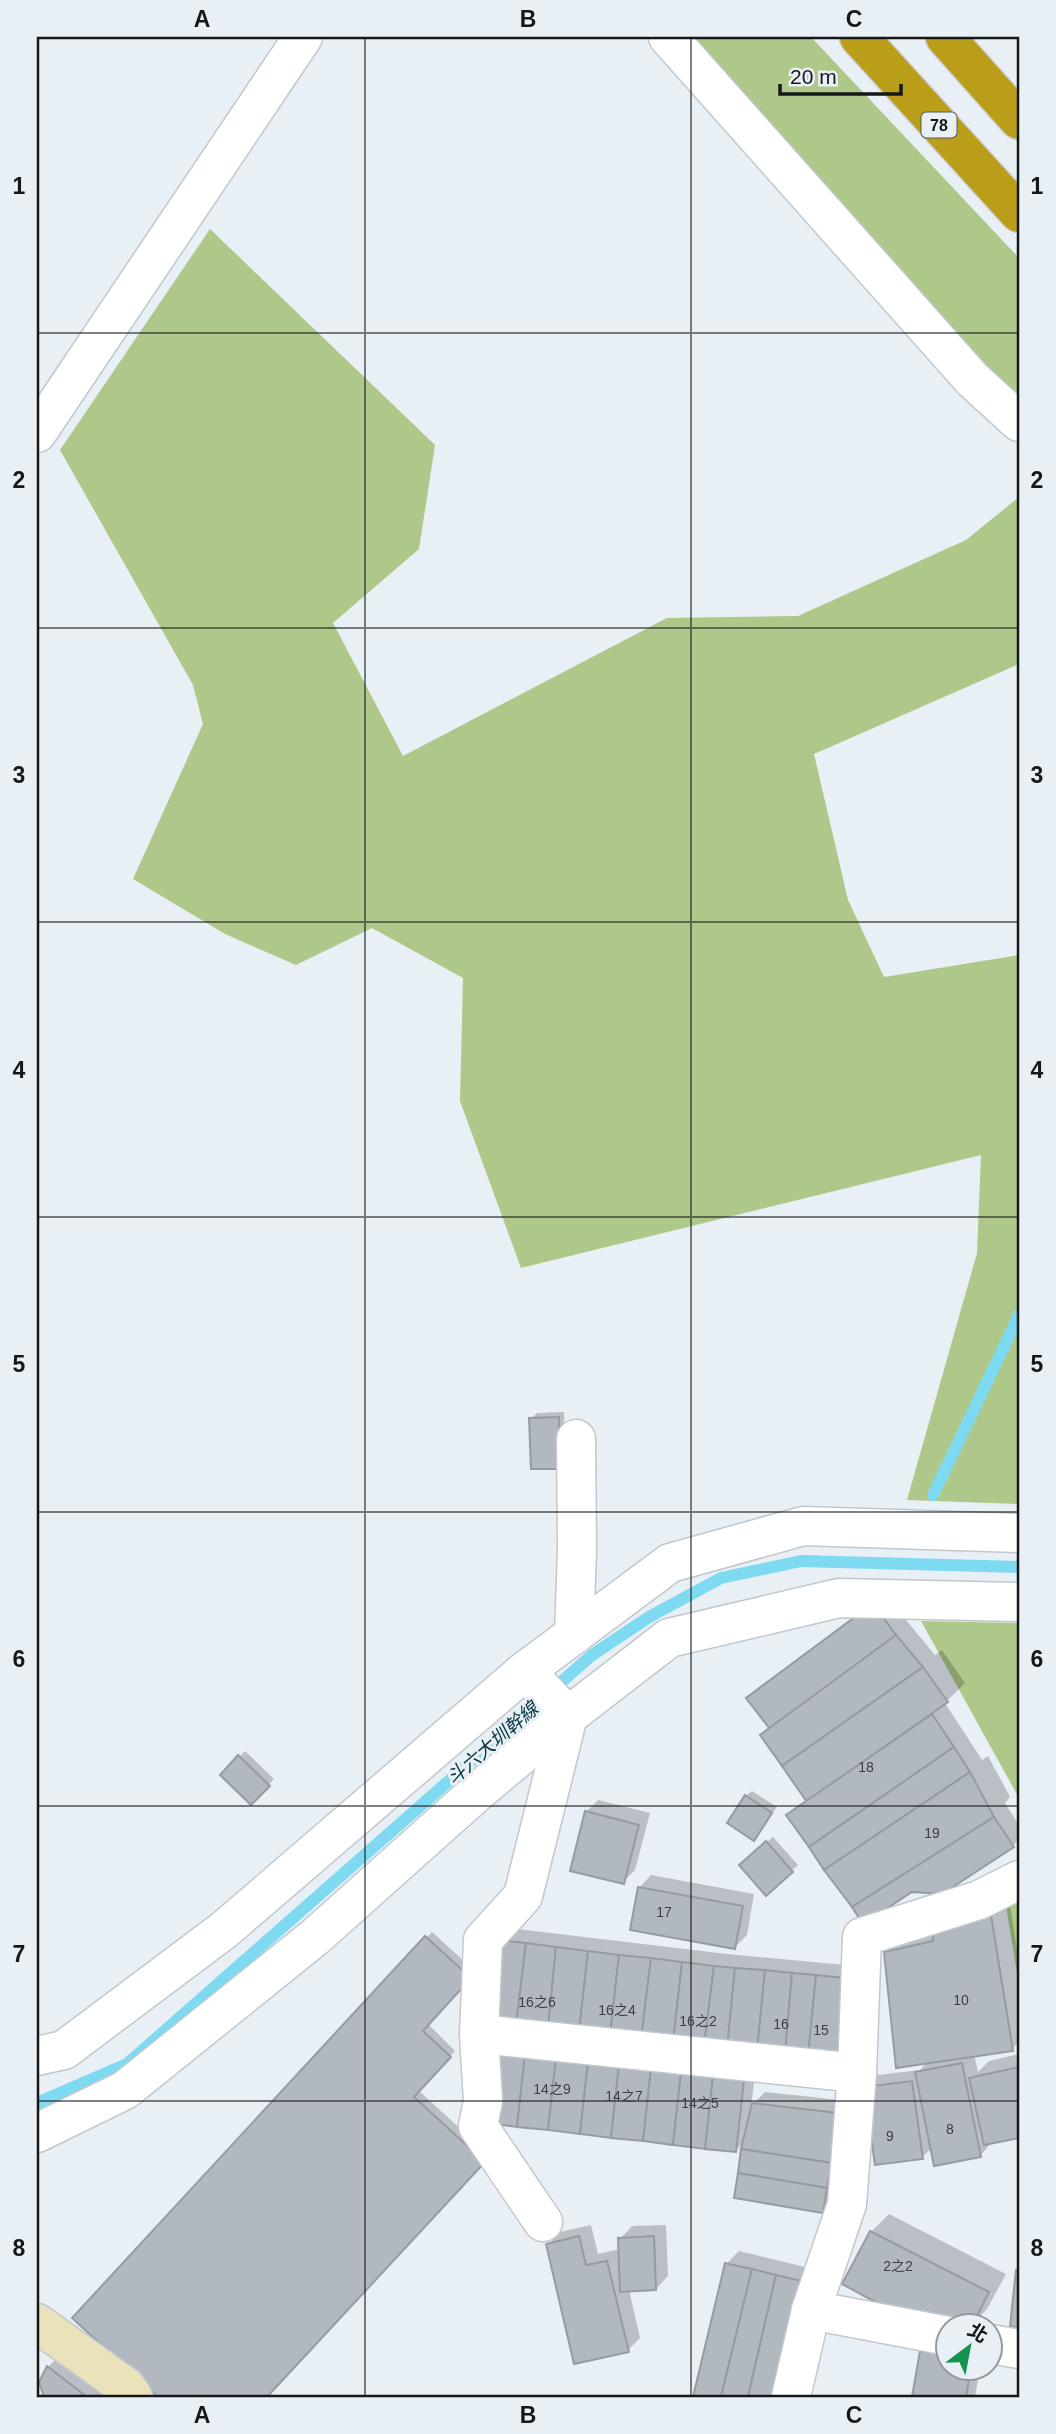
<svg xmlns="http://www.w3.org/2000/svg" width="1056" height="2434" font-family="Arial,'Noto Sans TC',sans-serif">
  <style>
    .green { fill: #aec889 }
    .shadow { fill: #0003 }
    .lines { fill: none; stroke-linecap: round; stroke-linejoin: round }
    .stream { stroke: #7edaf1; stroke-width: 12 }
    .building { fill: #b2b8bf; stroke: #959ca1; stroke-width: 2 }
    .street-casing { stroke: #c1c8ce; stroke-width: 41 }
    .secondary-casing { stroke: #c1c8ce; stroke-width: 41 }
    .highway-casing { stroke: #cccccd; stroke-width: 41 }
    .street { stroke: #fff; stroke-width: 38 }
    .secondary { stroke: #eae2ba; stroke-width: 38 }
    .highway { stroke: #ba9d18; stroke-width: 38 }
    .grid { fill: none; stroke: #15181a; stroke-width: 2; stroke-opacity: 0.55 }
    .labels { text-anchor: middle; stroke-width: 6; stroke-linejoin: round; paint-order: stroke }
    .number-label { font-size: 14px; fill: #3c4043 }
    .shield { fill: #e8eff5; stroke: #54585c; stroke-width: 2 }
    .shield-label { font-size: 16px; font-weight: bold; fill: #15181a }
    .water-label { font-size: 19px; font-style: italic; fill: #08363f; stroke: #e8eff5 }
    .neatline { fill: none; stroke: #15181a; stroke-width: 2.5 }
    .grid-label { font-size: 23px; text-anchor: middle; font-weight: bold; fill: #15181a }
  </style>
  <rect width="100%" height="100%" fill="#e8eff5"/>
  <!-- green -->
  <g class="green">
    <polygon points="692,37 811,37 1019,258 1019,397 999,379"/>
    <polygon points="210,229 435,445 419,549 333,623 403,756 667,618 798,616 966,540 1019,497 1019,664 814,754 848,900 884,977 1019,955 1019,1504 907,1500 977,1253 981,1155 521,1268 460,1101 463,978 372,928 296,965 225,934 133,879 203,724 193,685 60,450"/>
    <polygon points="921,1621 1019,1623 1019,1798"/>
    <polygon points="1019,1896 1019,1985 1005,1900"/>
  </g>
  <!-- shadow -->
  <g class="shadow">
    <polygon points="564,1412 565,1461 531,1419 537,1413"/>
    <polygon points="873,1602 896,1608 935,1655 942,1650 965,1683 945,1703 982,1760 988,1756 1010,1797 1005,1803 1019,1825 1019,1839 1013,1846 911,1891 788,1816 807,1799 762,1735 770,1727 749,1698 761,1686"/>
    <polygon points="245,1751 274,1779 251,1803 222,1775"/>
    <polygon points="752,1791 777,1807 754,1839 746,1796"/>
    <polygon points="598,1800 650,1813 635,1870 623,1882 586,1812"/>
    <polygon points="773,1837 798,1865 766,1893 747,1859"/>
    <polygon points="651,1875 754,1894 747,1935 735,1947 639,1888"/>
    <polygon points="1008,1892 1019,1963 1019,2042 1012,2049 974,2054 978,2072 989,2061 1019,2054 1019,2136 992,2142 980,2156 932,2148 922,2157 866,2087 878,2075 920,2070 928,2061 886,1952 904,1934"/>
    <polygon points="509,1928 727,1954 856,1966 839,2058 487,2020"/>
    <polygon points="432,1932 476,1972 428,2024 455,2051 418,2090 489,2155 265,2397 161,2397 75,2318"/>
    <polygon points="757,2059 751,2106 765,2092 850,2101 835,2198 823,2211 745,2141 735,2151 488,2122"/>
    <polygon points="889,2214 1006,2274 987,2309 971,2326 871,2232"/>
    <polygon points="591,2225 598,2254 620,2249 620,2239 632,2226 666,2225 668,2276 656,2289 629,2290 640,2338 628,2350 548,2245 560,2232"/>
    <polygon points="739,2251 813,2269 783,2397 695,2397 727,2263"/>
    <polygon points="923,2346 948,2368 980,2368 975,2397 914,2397"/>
    <polygon points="66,2349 128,2397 46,2397 41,2382 48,2367"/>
  </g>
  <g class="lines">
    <!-- stream -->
    <g class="stream">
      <polyline points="933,1495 1019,1315"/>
      <polyline points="37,2103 127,2064 592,1655 649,1617 721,1578 801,1561 1019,1567"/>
    </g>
  </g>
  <!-- building -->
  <g class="building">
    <polygon points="559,1417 560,1469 531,1469 529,1418"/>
    <polygon points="859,1614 884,1619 896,1635 770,1729 746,1698"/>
    <polygon points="896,1635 923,1667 782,1766 760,1735"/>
    <polygon points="923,1667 948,1702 807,1802 782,1766"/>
    <polygon points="932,1714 954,1747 809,1847 786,1815"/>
    <polygon points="954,1747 970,1772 824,1870 809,1847"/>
    <polygon points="238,1755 270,1786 251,1805 220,1775"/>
    <polygon points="970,1772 994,1817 852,1907 824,1870"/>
    <polygon points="745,1795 772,1813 754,1841 727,1823"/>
    <polygon points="585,1811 639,1825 624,1884 570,1871"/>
    <polygon points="994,1817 1014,1847 942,1894 912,1892 863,1924 852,1907"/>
    <polygon points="766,1841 793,1872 766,1896 739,1865"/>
    <polygon points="638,1887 743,1906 735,1949 630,1930"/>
    <polygon points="990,1909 1013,2051 896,2068 884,1952 933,1941 932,1923"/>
    <polygon points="425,1936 471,1978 423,2031 451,2057 414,2097 485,2162 267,2397 158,2397 72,2318"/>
    <polygon points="495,1940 526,1943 516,2025 485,2021"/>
    <polygon points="526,1943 556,1947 548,2028 516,2025"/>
    <polygon points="556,1947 588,1951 579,2032 548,2028"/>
    <polygon points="588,1951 619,1955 610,2036 579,2032"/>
    <polygon points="619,1955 651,1958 641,2040 610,2036"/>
    <polygon points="651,1958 682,1962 673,2043 641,2040"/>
    <polygon points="682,1962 714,1966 704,2047 673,2043"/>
    <polygon points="714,1966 735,1968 727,2049 704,2047"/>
    <polygon points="735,1968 765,1970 757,2051 727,2049"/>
    <polygon points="765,1970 792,1973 785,2054 757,2051"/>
    <polygon points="792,1973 816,1975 808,2057 785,2054"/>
    <polygon points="816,1975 844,1978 839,2060 808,2057"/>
    <polygon points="495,2041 526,2045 517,2127 486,2123"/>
    <polygon points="526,2045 557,2049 548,2130 517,2127"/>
    <polygon points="557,2049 589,2053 580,2134 548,2130"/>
    <polygon points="589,2053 620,2056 611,2138 580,2134"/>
    <polygon points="620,2056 652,2060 643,2141 611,2138"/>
    <polygon points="652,2060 682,2064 673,2145 643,2141"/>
    <polygon points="962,2063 981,2157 934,2166 915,2072"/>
    <polygon points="682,2064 714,2067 705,2149 673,2145"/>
    <polygon points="714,2067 745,2071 736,2152 705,2149"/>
    <polygon points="1019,2067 1019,2138 984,2145 969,2078"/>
    <polygon points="912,2081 923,2159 875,2165 864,2087"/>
    <polygon points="752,2103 838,2113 832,2163 741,2149"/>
    <polygon points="741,2149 832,2163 827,2188 738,2173"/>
    <polygon points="738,2173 827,2188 823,2213 734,2198"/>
    <polygon points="870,2231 989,2292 972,2326 914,2323 842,2284"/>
    <polygon points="579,2236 586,2265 607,2261 629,2352 574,2364 546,2244"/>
    <polygon points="654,2236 656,2290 620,2292 618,2238"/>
    <polygon points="725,2263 752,2269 721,2397 693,2397"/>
    <polygon points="752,2269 776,2275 748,2397 721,2397"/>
    <polygon points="1016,2270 1019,2270 1019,2327 1010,2326"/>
    <polygon points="776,2275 802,2281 775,2397 748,2397"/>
    <polygon points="921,2345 948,2349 948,2368 971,2368 966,2397 912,2397"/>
    <polygon points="47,2366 87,2397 44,2397 39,2382"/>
  </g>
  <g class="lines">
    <defs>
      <g id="street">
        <polyline points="668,37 972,379 1019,422"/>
        <polyline points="37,433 303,37"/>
        <polyline points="574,1635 577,1550 576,1439"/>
        <polyline points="525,1671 568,1716 523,1896 483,1940 479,2034 483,2101 478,2126 543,2222"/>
        <polyline points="479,2034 857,2073"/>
        <polyline points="37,2056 64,2050 224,1930 525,1671 670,1563 803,1526 1019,1533"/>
        <polyline points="37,2133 125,2090 315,1937 475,1794 568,1716 669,1638 839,1598 1019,1602"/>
        <polyline points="811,2310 948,2336"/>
        <polyline points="990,2344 1019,2349"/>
        <polyline points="791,2397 811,2310 847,2204 857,2073 862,1937 979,1900 1019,1880"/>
      </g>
      <polyline id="secondary" points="37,2323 126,2387 133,2397"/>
      <g id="highway">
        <polyline points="859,37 1019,213"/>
        <polyline points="945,37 1019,120"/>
      </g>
    </defs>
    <!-- street casing -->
    <use href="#street" class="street-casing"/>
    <!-- secondary casing -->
    <use href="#secondary" class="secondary-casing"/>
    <!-- highway casing -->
    <use href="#highway" class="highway-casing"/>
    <!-- street -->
    <use href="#street" class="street"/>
    <!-- secondary -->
    <use href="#secondary" class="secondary"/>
    <!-- highway -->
    <use href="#highway" class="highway"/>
  </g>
  <!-- grid -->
  <path class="grid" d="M365,37V2397M691,37V2397M37,333H1019M37,628H1019M37,922H1019M37,1217H1019M37,1512H1019M37,1806H1019M37,2101H1019"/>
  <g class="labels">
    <!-- number labels -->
    <g class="number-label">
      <text x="866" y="1772">18</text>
      <text x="932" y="1838">19</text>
      <text x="664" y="1917">17</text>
      <text x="961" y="2005">10</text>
      <text x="537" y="2007">16之6</text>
      <text x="617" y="2015">16之4</text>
      <text x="698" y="2026">16之2</text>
      <text x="781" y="2029">16</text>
      <text x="821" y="2035">15</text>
      <text x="552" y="2094">14之9</text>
      <text x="624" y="2101">14之7</text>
      <text x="700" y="2108">14之5</text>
      <text x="950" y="2134">8</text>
      <text x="890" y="2141">9</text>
      <text x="898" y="2271">2之2</text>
    </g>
    <!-- shield labels -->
    <rect class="shield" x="921.5" y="112.5" width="35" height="25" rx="5"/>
    <g class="shield-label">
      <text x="939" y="131">78</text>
    </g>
    <!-- water labels -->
    <g class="water-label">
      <text transform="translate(492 1743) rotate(-41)" y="7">斗六大圳幹線</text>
    </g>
  </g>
  <!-- border -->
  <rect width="1056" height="2434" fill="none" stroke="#e8eff5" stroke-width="77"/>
  <!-- north arrow -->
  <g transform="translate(969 2347) rotate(32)"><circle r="33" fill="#e8eff5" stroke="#94999d" stroke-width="2"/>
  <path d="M0-5L12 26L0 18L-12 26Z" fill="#139250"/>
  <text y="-10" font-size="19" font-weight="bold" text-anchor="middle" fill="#15181a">北</text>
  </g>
  <!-- scale -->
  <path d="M780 84v10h121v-10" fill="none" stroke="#15181a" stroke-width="3.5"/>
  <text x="790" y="84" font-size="21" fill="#15181a" stroke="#e8eff5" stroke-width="5" paint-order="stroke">20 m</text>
  <rect x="38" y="38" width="980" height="2358" class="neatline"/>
  <g class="grid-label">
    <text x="202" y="27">A</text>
    <text x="528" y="27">B</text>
    <text x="854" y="27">C</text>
    <text x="19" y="194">1</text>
    <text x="1037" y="194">1</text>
    <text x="19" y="488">2</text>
    <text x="1037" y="488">2</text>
    <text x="19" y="783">3</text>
    <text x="1037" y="783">3</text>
    <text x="19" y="1078">4</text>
    <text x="1037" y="1078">4</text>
    <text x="19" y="1372">5</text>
    <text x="1037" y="1372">5</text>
    <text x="19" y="1667">6</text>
    <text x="1037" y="1667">6</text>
    <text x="19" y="1962">7</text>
    <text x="1037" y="1962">7</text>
    <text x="19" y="2256">8</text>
    <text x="1037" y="2256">8</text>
    <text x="202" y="2423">A</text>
    <text x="528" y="2423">B</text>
    <text x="854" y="2423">C</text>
  </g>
</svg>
